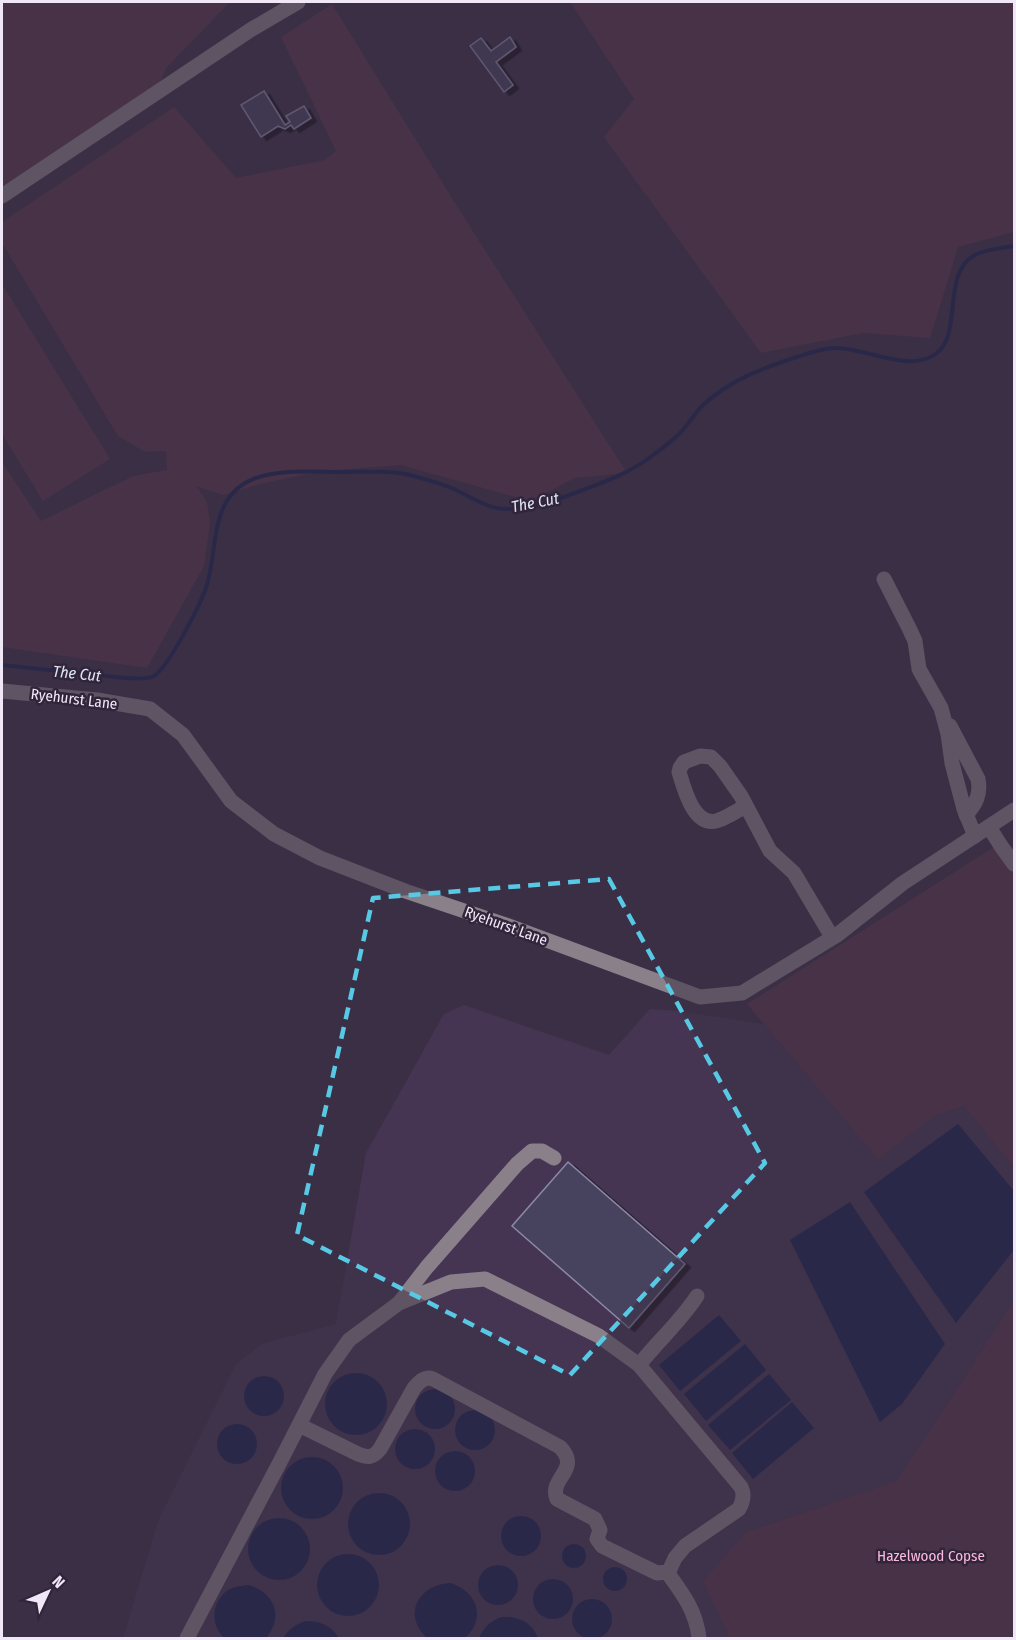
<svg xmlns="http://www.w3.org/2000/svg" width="1016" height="1640" font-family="'Fira Sans Condensed',sans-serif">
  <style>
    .built { fill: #453552 }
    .green { fill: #583649 }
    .water { fill: #18214d }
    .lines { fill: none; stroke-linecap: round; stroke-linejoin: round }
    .stream { stroke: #18214d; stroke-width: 4 }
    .building { fill: #46435d; stroke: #8c89a6; stroke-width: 1.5; filter: url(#shadow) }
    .minor { stroke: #8a808a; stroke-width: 15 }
    .marked { fill: none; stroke: #58c9e4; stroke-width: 4.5; stroke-dasharray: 12 8; stroke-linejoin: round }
    .labels { text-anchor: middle; stroke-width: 5; stroke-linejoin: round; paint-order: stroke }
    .street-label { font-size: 15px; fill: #f0e8f7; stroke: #31253b }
    .park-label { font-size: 15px; fill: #fdb9dd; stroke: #31253b }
    .water-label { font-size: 16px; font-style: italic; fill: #dfe4f4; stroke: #31253b }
  </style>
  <defs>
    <filter id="shadow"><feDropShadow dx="5.5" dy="3.5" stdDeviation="0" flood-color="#0009"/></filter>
  </defs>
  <rect width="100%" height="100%" fill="#3b2f46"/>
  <!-- built -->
  <polygon class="built" points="464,1005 609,1055 650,1009 678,1011 764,1024 878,1158 936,1115 964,1106 1014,1168 1014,1301 896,1481 746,1532 704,1581 731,1638 123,1638 158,1521 236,1364 264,1343 336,1324 366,1153 444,1014"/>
  <!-- green -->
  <g class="green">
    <polygon points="2,2 230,2 167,67 159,84 2,188"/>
    <polygon points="570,2 1014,2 1014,232 958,247 930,338 863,333 761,353 604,137 634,99"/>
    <polygon points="332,4 455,203 627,473 575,478 530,501 401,465 322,471 260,484 223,495 196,486 207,502 210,523 204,566 147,668 2,647 2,462 41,521 133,476 167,470 166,451 145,452 118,436 2,243 2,222 174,107 236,178 325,160 336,151 281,37"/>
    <polygon points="2,284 110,459 43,501 2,434"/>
    <polygon points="997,845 1014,868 1014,1168 964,1106 936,1115 878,1159 747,1004"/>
    <polygon points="1014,1301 1014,1638 730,1638 703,1581 746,1532 896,1481"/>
  </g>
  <!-- water -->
  <g class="water">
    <polygon points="958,1124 1014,1191 1014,1250 956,1323 864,1192"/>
    <polygon points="850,1202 945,1344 902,1404 880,1422 790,1240"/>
    <polygon points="719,1315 741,1341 680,1391 659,1365"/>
    <polygon points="745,1344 766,1370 706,1421 684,1394"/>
    <circle cx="356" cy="1404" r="31"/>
    <polygon points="769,1374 791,1400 730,1450 708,1425"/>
    <circle cx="264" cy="1396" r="20"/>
    <circle cx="435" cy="1409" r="20"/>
    <polygon points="792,1402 814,1428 753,1479 732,1453"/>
    <circle cx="475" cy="1430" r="20"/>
    <circle cx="237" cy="1444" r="20"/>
    <circle cx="415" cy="1449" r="20"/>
    <circle cx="455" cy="1471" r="20"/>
    <circle cx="312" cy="1488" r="31"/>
    <circle cx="379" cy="1524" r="31"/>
    <circle cx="521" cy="1536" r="20"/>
    <circle cx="279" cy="1549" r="31"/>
    <circle cx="574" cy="1556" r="12"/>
    <circle cx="348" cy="1585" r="31"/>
    <circle cx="498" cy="1585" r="20"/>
    <circle cx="615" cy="1579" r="12"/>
    <circle cx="553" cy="1599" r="20"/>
    <path d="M450,1583C477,1591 487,1618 465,1638H427C402,1615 418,1585 450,1583Z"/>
    <path d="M249,1585C275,1593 284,1617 266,1638H224C209,1624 212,1599 230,1589C236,1586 242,1586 249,1585Z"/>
    <circle cx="592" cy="1619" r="20"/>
    <path d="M502,1617C518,1616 532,1622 538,1638H479C484,1627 490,1621 502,1617Z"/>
    <path d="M305,1621C321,1621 330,1625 339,1638H283C289,1629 295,1625 305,1621Z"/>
  </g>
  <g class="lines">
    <!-- stream -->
    <path class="stream" d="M2,665L125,678C134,678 146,680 154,676C168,668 200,605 206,588C218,553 209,504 245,483C270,468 312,472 341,472C364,472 388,470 410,475C424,479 440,483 454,489C468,496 481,504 496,508C513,511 531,507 547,503C558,500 569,495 580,491C605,482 631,472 652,456C661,449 671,442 679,434C687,426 693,416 701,407C728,381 762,368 797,357C809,353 824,348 836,348C866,348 911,374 937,353C963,332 941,273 975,255C986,249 1002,248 1014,246"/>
  </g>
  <!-- building -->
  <g class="building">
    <polygon points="510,37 516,47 496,62 513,85 504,92 470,46 481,38 491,51"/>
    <polygon points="264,91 285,125 290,122 286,116 304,106 311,118 294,129 291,125 285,129 278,126 261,137 241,105"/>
    <polygon points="568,1162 685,1264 629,1328 512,1226"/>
  </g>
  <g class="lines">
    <!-- minor -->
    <g class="minor">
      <polyline points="2,196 252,29 298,2"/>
      <polyline points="884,579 909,628 915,641 919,669 941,708 948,734 952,763 964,809 975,836"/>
      <polyline points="2,691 97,700 150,709 183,735 231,801 274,834 320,858 405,891 503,924 700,997 742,993 837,935 903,883 1014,810"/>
      <path d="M950,726L978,779C981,794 976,804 966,815"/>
      <path d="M746,806C738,810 725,819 716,821C693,826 684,788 679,772L680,768L684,762L700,756L711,757L720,766L741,796L770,851L794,873L832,937"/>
      <polyline points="989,827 1001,846 1014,864"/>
      <polyline points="399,1303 427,1267 517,1164 532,1151 542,1151 554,1158"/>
      <path d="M639,1365C658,1341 680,1322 697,1296"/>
      <path d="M667,1572C683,1594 696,1611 699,1638"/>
      <path d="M187,1638L280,1462L325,1374L349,1340L399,1303L451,1282L485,1279L599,1336L639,1365L741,1487C745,1495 743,1502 739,1509L685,1546L675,1558L670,1569L667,1572L657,1573L602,1546L597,1539L600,1530L595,1519L557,1499C548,1478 582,1470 560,1447L433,1379C425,1376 420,1381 414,1388L380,1449C373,1458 368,1458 358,1454L299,1425"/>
    </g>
  </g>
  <!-- marked area -->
  <path d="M0 0H1016V1640H0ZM609,879L765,1163L570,1375L297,1235L373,898Z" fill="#3b2f46" fill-opacity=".55" fill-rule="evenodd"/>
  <path class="marked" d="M609,879L765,1163L570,1375L297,1235L373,898Z"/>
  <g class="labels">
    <!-- street labels -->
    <g class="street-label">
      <text transform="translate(74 699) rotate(7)" y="5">Ryehurst Lane</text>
      <text transform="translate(506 926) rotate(20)" y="5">Ryehurst Lane</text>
    </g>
    <!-- park labels -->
    <g class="park-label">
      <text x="931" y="1561">Hazelwood Copse</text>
    </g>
    <!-- water labels -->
    <g class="water-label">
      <text transform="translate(535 502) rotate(-11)" y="6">The Cut</text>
      <text transform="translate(77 673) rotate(6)" y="6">The Cut</text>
    </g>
  </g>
  <!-- border -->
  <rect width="1016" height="1640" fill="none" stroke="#f0e8f7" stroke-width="6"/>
  <!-- north arrow -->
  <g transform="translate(48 1592) rotate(46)" stroke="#31253b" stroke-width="4.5" paint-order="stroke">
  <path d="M0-4.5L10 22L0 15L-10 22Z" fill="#f0e8f7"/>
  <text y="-9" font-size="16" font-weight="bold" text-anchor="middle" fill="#f0e8f7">N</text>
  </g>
</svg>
